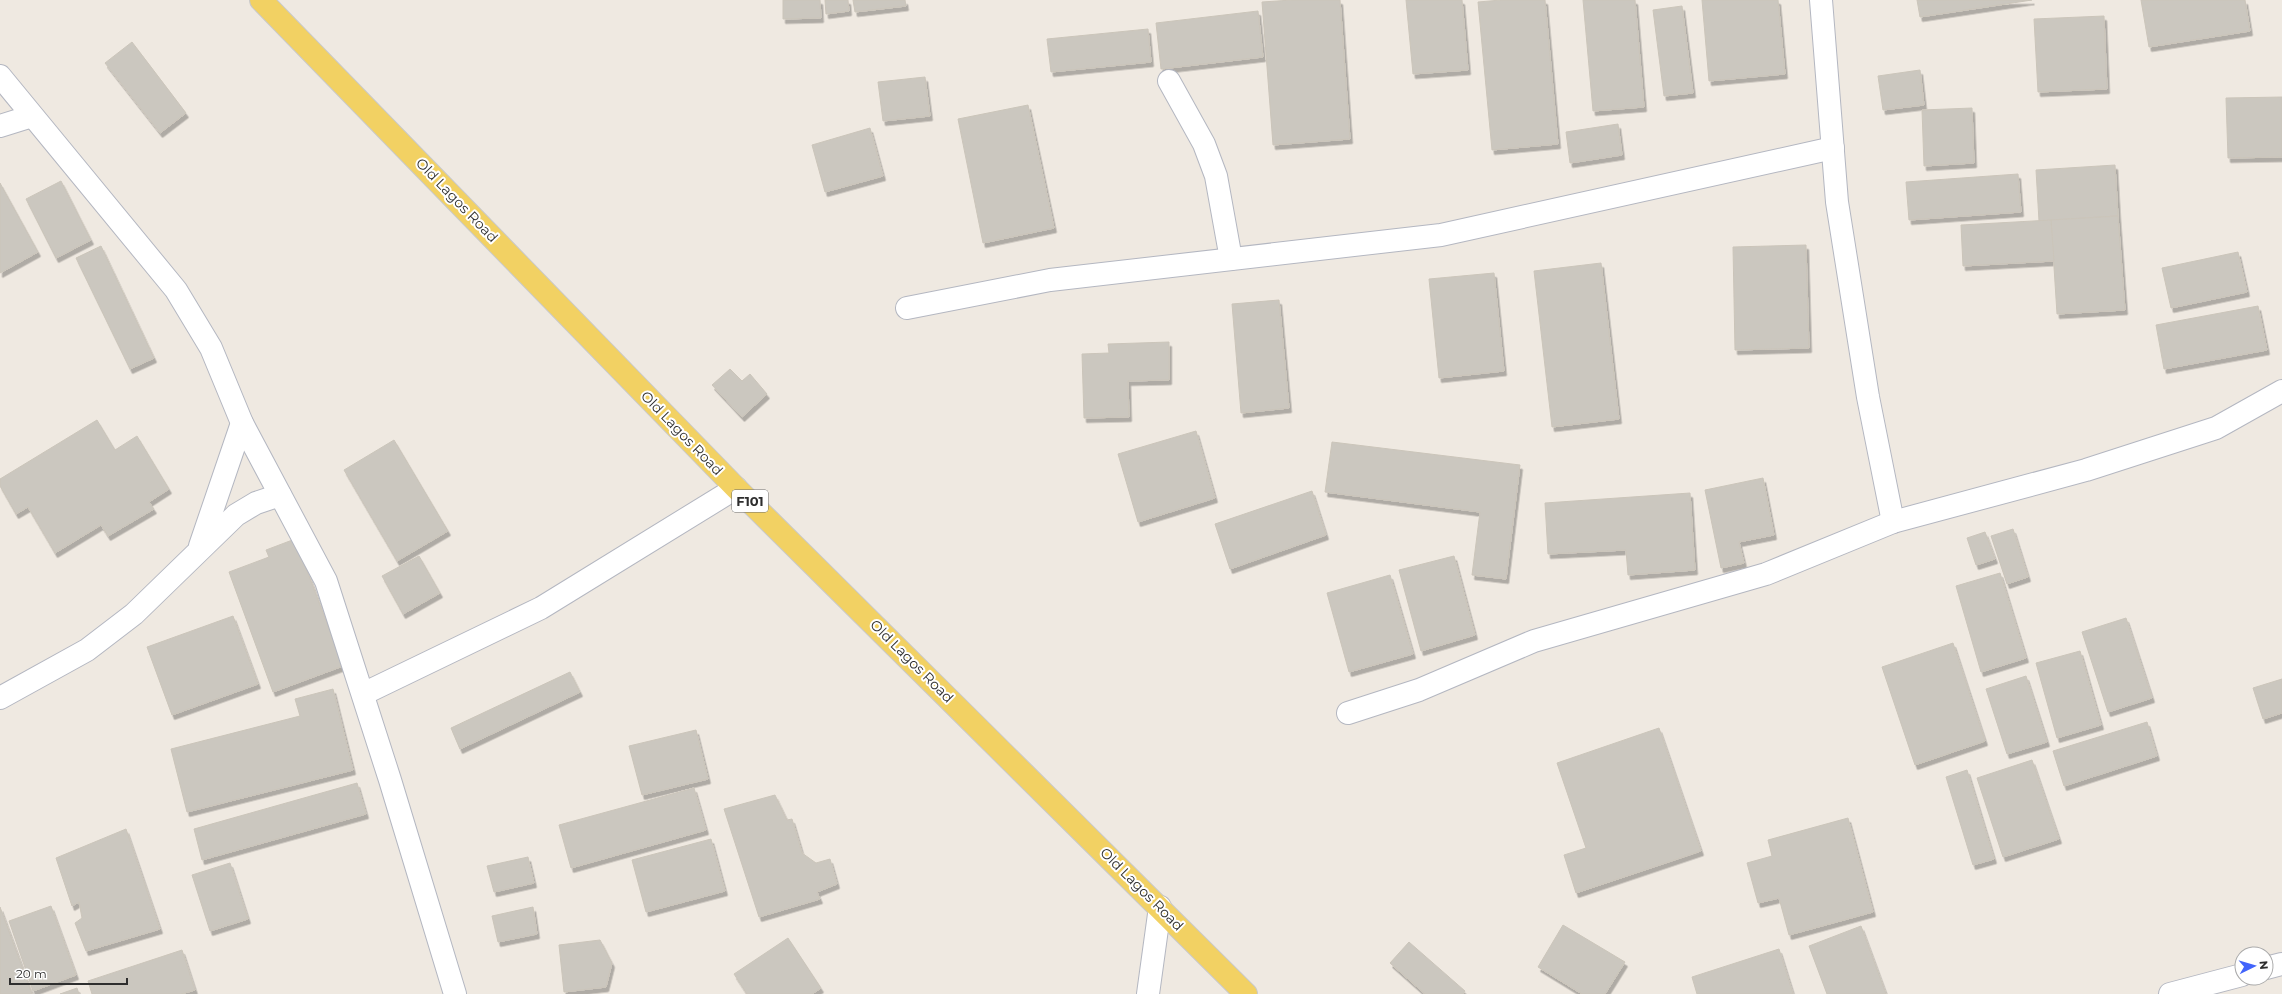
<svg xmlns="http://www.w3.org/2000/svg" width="2282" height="994" font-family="Montserrat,sans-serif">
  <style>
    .building { fill: #cbc7bf; stroke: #cbc5ba; filter: url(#shadow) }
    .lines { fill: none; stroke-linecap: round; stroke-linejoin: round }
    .minor-casing { stroke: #b4b7c1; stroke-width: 24 }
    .tertiary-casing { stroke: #b4b7c1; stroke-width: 24 }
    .primary-casing { stroke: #c9c9c9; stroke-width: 24 }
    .minor { stroke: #fff; stroke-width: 22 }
    .tertiary { stroke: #fff; stroke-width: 22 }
    .primary { stroke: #f2d163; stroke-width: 22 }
    .labels { text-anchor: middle; stroke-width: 4; stroke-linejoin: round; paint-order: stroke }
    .shield { fill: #fff; stroke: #6d6d6d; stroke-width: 1 }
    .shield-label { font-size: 13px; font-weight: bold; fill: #2e2e2e }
    .street-label { font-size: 14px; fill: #2e2e2e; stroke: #fff }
  </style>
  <defs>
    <filter id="shadow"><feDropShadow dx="2.5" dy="4.5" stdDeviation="0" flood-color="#0004"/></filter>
  </defs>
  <rect width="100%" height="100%" fill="#efe9e1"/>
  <!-- building -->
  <g class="building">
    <polygon points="783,0 820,0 821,18 783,19"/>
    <polygon points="825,0 848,0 849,11 826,14"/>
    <polygon points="853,0 905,0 906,6 855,12"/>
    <polygon points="1292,0 1340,0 1350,139 1273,145 1262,2"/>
    <polygon points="1406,0 1462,0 1468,70 1413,74"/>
    <polygon points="1501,0 1545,0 1558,144 1492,150 1478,2"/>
    <polygon points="1583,0 1635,0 1644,107 1593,111"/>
    <polygon points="1702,0 1778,0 1785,74 1709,81"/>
    <polygon points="1917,0 2032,0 1920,17"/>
    <polygon points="2141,0 2245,0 2250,31 2149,47"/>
    <polygon points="1682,6 1693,93 1664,96 1653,10"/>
    <polygon points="1258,11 1263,57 1161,69 1156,23"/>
    <polygon points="2104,16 2107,89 2038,92 2034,19"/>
    <polygon points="1148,29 1151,62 1051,72 1047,39"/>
    <polygon points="132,42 186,113 160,133 105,63"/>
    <polygon points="1920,70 1924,105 1883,110 1878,76"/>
    <polygon points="925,77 930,116 883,121 878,82"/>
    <polygon points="2282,97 2282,157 2228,158 2226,98"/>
    <polygon points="1028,105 1054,228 983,243 958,119"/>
    <polygon points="1972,108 1974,163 1924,166 1922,110"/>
    <polygon points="1618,124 1622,155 1570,163 1566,132"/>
    <polygon points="870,128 883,176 825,192 812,145"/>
    <polygon points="2115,165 2118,216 2039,221 2036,170"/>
    <polygon points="2018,174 2021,212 1909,220 1906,182"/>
    <polygon points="61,181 91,240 56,258 26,199"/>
    <polygon points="0,183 38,252 0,273"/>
    <polygon points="2118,216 2125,310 2057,314 2051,220"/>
    <polygon points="2051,220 2054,261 1963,266 1961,225"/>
    <polygon points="1806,245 1809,348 1735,350 1733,247"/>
    <polygon points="101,246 154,358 130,369 76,258"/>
    <polygon points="2238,252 2247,292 2171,308 2162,268"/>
    <polygon points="1601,263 1619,419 1552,427 1534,271"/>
    <polygon points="1494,273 1504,371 1439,378 1429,279"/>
    <polygon points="1279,300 1289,408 1241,413 1232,304"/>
    <polygon points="2258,306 2267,350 2164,369 2156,325"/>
    <polygon points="1169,342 1169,380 1128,381 1129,417 1084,418 1082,354 1109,353 1108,344"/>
    <polygon points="730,369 742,381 750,374 767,394 742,417 712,385"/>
    <polygon points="97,420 115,450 137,436 169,489 149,502 154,509 108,536 101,525 55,553 28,507 16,514 0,486 0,479"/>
    <polygon points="1196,431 1215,498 1138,522 1118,454"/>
    <polygon points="394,440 448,531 397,561 344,470"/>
    <polygon points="1332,442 1520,465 1506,579 1472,575 1480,512 1325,492"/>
    <polygon points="1763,478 1774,535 1739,542 1744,563 1721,568 1705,490"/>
    <polygon points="1312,491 1326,535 1230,569 1215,524"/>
    <polygon points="1690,493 1695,570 1628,575 1626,550 1548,554 1545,503"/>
    <polygon points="2013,529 2028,577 2007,584 1991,536"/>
    <polygon points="1985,532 1995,559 1976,565 1967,538"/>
    <polygon points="295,539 343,666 273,692 229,572 269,557 266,550"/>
    <polygon points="419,556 440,593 403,614 382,576"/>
    <polygon points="1454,556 1475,635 1421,651 1399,570"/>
    <polygon points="2000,573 2026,658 1981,672 1956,586"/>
    <polygon points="1390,575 1413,654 1349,672 1327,593"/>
    <polygon points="233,616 258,684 172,715 147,647"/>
    <polygon points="2126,618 2152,698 2108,712 2082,632"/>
    <polygon points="1953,643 1985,741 1915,765 1882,667"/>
    <polygon points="2080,651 2101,725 2057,738 2036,663"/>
    <polygon points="570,672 580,692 460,749 451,728"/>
    <polygon points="2026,676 2047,742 2007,754 1986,689"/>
    <polygon points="2282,679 2282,713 2263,719 2253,688"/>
    <polygon points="333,689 353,770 187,812 171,749 300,716 295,699"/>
    <polygon points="2147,722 2157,756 2064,786 2053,751"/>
    <polygon points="1659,728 1701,851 1576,893 1564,855 1586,848 1557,763"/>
    <polygon points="696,730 708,779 642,795 629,746"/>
    <polygon points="2032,760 2059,839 2003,857 1977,778"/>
    <polygon points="1967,770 1994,859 1973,865 1946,777"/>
    <polygon points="357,783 366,814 202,860 194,829"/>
    <polygon points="694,788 706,830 571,868 559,825"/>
    <polygon points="775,795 787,820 792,819 802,853 816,863 830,859 837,884 817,892 820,899 759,917 724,809"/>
    <polygon points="1848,818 1873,912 1789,935 1779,898 1758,903 1747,863 1772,856 1768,840"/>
    <polygon points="126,829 160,929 86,951 75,923 82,918 79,902 72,906 56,858"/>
    <polygon points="711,839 725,891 646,912 632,860"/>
    <polygon points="528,857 534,883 494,892 487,866"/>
    <polygon points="230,863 248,919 210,931 192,875"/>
    <polygon points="51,906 76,975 33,991 9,921"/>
    <polygon points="0,907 32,994 0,994"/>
    <polygon points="533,907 537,934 498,942 492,916"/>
    <polygon points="1563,925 1625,962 1605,994 1582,994 1538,967"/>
    <polygon points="1861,926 1886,994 1827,994 1809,946"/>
    <polygon points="788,938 821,988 812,994 747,994 734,974"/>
    <polygon points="600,940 612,963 606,987 564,992 559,945"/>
    <polygon points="1409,942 1465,991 1463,994 1425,994 1390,963"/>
    <polygon points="1779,949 1793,994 1697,994 1692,977"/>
    <polygon points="182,950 195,990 181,994 92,994 88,981"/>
    <polygon points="77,988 79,994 60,994"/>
  </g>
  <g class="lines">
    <defs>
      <g id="minor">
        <polyline points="1821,0 1837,202 1868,397 1893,522"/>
        <polyline points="0,76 176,290 211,348 242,423 326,581 390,780 455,994"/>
        <polyline points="1169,81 1204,144 1216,176 1231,259"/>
        <polyline points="0,126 32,116"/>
        <polyline points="907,308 1050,280 1441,235 1833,148"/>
        <polyline points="200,546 242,423"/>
        <polyline points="363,694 541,608 736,488"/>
        <polyline points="0,698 87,650 134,614 236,515 256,503 280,495"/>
        <polyline points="1348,713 1419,690 1534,641 1766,574 1893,522 2086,470 2216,428 2282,391"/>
        <polyline points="1148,994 1160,907"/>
      </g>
      <g id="tertiary">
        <polyline points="2266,968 2282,964"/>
        <polyline points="2170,994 2242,975"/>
      </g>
      <polyline id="primary" points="261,0 736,488 1246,994"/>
    </defs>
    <!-- minor casing -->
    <use href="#minor" class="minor-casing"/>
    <!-- tertiary casing -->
    <use href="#tertiary" class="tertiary-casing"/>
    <!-- primary casing -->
    <use href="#primary" class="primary-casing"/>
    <!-- minor -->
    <use href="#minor" class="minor"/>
    <!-- tertiary -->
    <use href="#tertiary" class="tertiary"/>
    <!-- primary -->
    <use href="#primary" class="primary"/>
  </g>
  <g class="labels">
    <!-- shield labels -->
    <rect class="shield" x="732" y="490" width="36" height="22" rx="3"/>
    <g class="shield-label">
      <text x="750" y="506">F101</text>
    </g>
    <!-- street labels -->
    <g class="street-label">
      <text transform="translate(457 200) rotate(46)" y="5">Old Lagos Road</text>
      <text transform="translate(682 433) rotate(46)" y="5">Old Lagos Road</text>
      <text transform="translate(912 661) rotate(45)" y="5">Old Lagos Road</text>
      <text transform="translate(1142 889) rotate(45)" y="5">Old Lagos Road</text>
    </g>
  </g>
  <!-- north arrow -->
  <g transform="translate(2254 966) rotate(85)"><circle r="19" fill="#ffffff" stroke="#ababab"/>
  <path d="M0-3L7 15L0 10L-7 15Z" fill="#4264fb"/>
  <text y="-6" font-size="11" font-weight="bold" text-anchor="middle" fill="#2e2e2e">N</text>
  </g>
  <!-- scale -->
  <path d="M10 978v6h117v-6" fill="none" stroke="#2e2e2e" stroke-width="2"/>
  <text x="16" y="978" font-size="12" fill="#2e2e2e" stroke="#ffffff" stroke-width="3" paint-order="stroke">20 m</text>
</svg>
